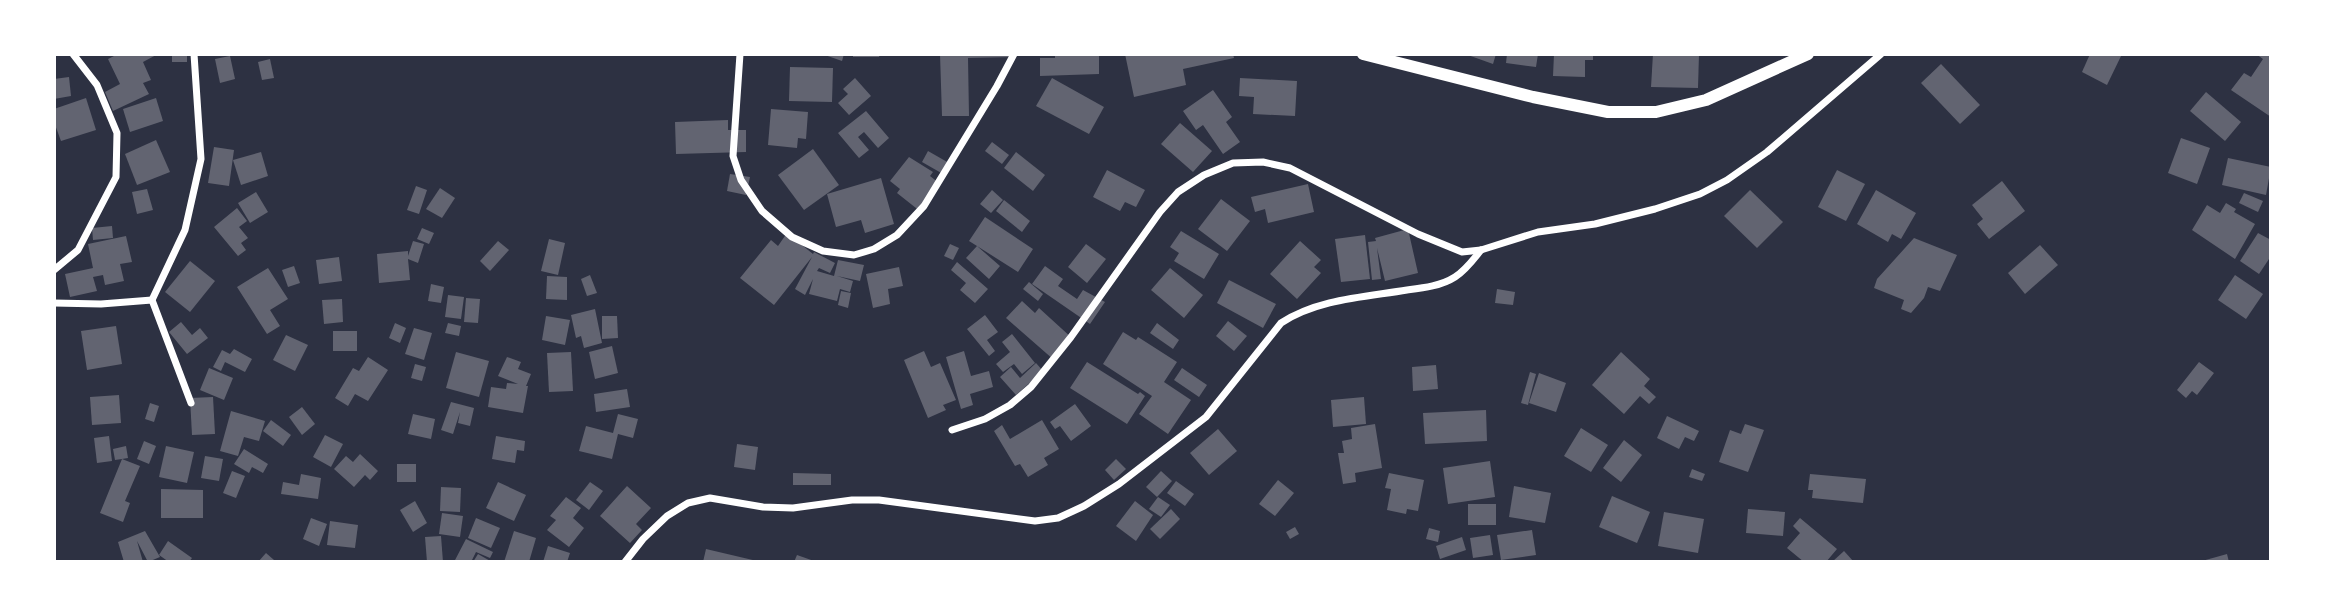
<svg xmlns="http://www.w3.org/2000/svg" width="2325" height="616" font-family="Overpass,sans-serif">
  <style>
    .building { fill: #626471 }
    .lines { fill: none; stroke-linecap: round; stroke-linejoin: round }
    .minor { stroke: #fff; stroke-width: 7 }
    .secondary { stroke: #fff; stroke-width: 12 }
  </style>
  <rect width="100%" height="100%" fill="#2d3142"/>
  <!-- building -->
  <g class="building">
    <polygon points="118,54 158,54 143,62 151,80 143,83 149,94 113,111 105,92 120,84 108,59"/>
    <rect x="172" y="54" width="15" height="8"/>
    <polygon points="822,54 844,54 842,61"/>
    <polygon points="853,54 880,54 879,57 853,57"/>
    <polygon points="940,54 1014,54 1014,57 968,58 969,116 942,116"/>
    <polygon points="1055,54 1099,54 1099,74 1040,76 1040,58 1055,58"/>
    <polygon points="1125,54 1233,54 1234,58 1183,69 1186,85 1134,97"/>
    <polygon points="1465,54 1496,54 1493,64"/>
    <polygon points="1507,54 1538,54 1536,67 1506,63"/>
    <polygon points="1554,54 1593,54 1593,60 1585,60 1585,77 1553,76"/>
    <polygon points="1653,54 1699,54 1698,88 1651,87"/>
    <polygon points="2090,54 2122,54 2107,85 2082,72"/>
    <polygon points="2256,54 2271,54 2271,117 2231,90 2244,73 2251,77 2263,59"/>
    <polygon points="230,56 235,79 220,83 215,59"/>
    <polygon points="270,59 274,78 262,80 258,62"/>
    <polygon points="1941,64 1980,105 1960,124 1921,83"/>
    <polygon points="790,67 833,68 832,102 789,101"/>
    <polygon points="69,77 71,96 54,99 54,79"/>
    <polygon points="855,78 871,96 849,115 838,103 848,94 843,89"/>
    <polygon points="1052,78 1104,107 1089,134 1036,106"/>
    <polygon points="1240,78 1297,81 1295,116 1253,114 1254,97 1239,96"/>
    <polygon points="1213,90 1232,117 1226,122 1240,142 1223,154 1203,125 1196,130 1183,111"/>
    <polygon points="2206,92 2241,122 2225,141 2190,111"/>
    <polygon points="86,98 96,130 61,141 54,122 54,109"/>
    <polygon points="156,98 163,121 130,132 123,109"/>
    <polygon points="771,109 808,112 806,139 798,138 797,148 768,145"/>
    <polygon points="866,111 889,138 878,148 864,132 858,137 869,150 859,158 838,133"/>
    <polygon points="728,120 728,130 746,130 746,152 676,154 675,122"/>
    <polygon points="1180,123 1212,151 1193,172 1161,144"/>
    <polygon points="2181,138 2210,148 2197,184 2168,173"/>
    <polygon points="156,140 170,172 137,185 125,154"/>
    <polygon points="992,142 1009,155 1002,164 985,151"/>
    <polygon points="214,147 234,150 229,186 208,183"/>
    <polygon points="813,149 839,185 804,210 778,175"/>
    <polygon points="928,151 949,163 943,174 922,162"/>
    <polygon points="261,152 268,176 241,185 233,160"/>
    <polygon points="1016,152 1045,175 1033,191 1004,168"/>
    <polygon points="909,157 933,172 930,176 939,183 921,212 897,193 900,189 890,181"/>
    <polygon points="2228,158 2271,167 2266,195 2222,185"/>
    <polygon points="1107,170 1145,190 1136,207 1125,202 1120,211 1093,197"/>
    <polygon points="1837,170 1865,184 1846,221 1818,207"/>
    <polygon points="730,174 750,177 746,195 727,191"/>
    <polygon points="881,178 894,224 865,233 861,220 836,227 827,194"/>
    <polygon points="2002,181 2025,211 1989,239 1977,224 1983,219 1972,205"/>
    <polygon points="1308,184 1314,212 1268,223 1265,209 1255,212 1251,197"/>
    <polygon points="416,186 427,190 419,214 407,210"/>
    <polygon points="440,188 455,198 442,218 426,209"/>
    <polygon points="147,189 153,210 137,214 132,192"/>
    <polygon points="992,190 1003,200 991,213 980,204"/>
    <polygon points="1750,190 1783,222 1757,248 1724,216"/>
    <polygon points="1876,190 1916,213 1901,239 1892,234 1888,242 1857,224"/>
    <polygon points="256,192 268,212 250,223 238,203"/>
    <polygon points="2244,193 2263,201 2258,212 2239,203"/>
    <polygon points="1221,199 1250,221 1227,251 1198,229"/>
    <polygon points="1004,200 1030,221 1022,232 996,211"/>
    <polygon points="2226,203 2236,209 2234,212 2255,224 2235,259 2192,230 2207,205 2220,213"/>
    <polygon points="237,208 247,221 239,227 248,238 241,243 246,250 238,256 214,227"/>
    <polygon points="985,217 1033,249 1018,272 977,246 1000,266 989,279 966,258 977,246 969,241"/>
    <polygon points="112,226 113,238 93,240 92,228"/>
    <polygon points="422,228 434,233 429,244 417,239"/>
    <polygon points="1408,229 1418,273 1385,281 1377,248 1381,279 1372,280 1368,242 1376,241 1375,238"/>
    <polygon points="1181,231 1219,254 1204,279 1174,261 1179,253 1170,247"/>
    <polygon points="787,233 813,254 814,252 835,263 830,273 819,268 817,271 834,276 838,260 864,265 860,281 837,276 853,281 850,292 840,289 837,301 809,294 813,279 805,295 795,289 812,257 774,305 740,278 771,240 778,246"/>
    <polygon points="2258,233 2271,240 2271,256 2259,274 2240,261"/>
    <polygon points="1365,235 1370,279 1341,282 1335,239"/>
    <polygon points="126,236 132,262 120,264 124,281 105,285 103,275 93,277 97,291 70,297 65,274 93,268 88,244"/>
    <polygon points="1914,238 1957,255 1940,291 1928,287 1924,298 1911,313 1901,309 1904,300 1874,288 1877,279"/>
    <polygon points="549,239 565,243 558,275 541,271"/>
    <polygon points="413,241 424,244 418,263 408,259 410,280 379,283 377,254 408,251 408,256"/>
    <polygon points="498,241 509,250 490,271 480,261"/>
    <polygon points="1300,241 1321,260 1314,267 1321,273 1297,299 1270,274"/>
    <polygon points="950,244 959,248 953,260 944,256"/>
    <polygon points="1086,244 1106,259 1087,283 1068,267"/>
    <polygon points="2040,245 2058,265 2025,294 2008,273"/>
    <polygon points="339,257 342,281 319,284 316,260"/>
    <polygon points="190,261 215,281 190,312 165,292"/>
    <polygon points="957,262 988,289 975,303 960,290 966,283 951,270"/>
    <polygon points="294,266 300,283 288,287 282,270"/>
    <polygon points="1045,266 1063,279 1058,286 1077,299 1083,290 1105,302 1090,324 1032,284"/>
    <polygon points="899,267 903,286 888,289 890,304 873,308 866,274"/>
    <polygon points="268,268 288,299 270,310 280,326 267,334 237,287"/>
    <polygon points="1170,268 1203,295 1184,318 1151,290"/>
    <polygon points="590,275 597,293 587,296 581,279"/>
    <polygon points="2235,275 2263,294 2246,319 2218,300"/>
    <polygon points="547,276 567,277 567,300 546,299"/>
    <polygon points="1229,280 1276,304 1263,328 1217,303"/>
    <polygon points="1029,282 1043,294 1038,301 1023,289"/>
    <polygon points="431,284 444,287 441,303 428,301"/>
    <polygon points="1497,289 1515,292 1513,305 1495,303"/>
    <polygon points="841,291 851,293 848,308 838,305"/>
    <polygon points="448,295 464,297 461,319 445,317"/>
    <polygon points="466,298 480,299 478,323 464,322"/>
    <polygon points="342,299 343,322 324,324 322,300"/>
    <polygon points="1022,301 1035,313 1039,308 1073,339 1054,360 1006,318"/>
    <polygon points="595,309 602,343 584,348 581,336 576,338 571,315"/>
    <polygon points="985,315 998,332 987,340 995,351 989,356 967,329"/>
    <polygon points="546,316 570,320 565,345 542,340"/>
    <polygon points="602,316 617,316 618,338 602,339"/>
    <polygon points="1228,321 1247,336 1234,351 1216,336"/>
    <polygon points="181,322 192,335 200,328 208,338 187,354 169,332"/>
    <polygon points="395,323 406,328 400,343 389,338"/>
    <polygon points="448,323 461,326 459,336 445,333"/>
    <polygon points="1157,323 1179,340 1173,349 1150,333"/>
    <polygon points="116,326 122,364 87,370 81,331"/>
    <polygon points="414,328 432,333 424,360 405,354"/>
    <rect x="333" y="331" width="24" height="20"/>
    <polygon points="1123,332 1136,340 1138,337 1177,362 1164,382 1191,400 1168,434 1139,414 1152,396 1103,364"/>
    <polygon points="1012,334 1035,363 1022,374 1014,364 1003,372 996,364 1010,352 1002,342"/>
    <polygon points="286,335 308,345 295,371 273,360"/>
    <polygon points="612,346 618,373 595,379 589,352"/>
    <polygon points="234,349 252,359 245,372 225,362 221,371 213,367 222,350 230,354"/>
    <polygon points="924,351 931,367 940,363 956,400 943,405 946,410 928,418 904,360"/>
    <polygon points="964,351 971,376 989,371 993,387 970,394 973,405 961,409 946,357"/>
    <polygon points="456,352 489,361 479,397 446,388"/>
    <polygon points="571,352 573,391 549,392 547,353"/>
    <polygon points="1621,352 1650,379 1644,386 1656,397 1649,404 1640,396 1624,414 1592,385"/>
    <polygon points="368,357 388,370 368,401 355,394 348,406 335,398 353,368 359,371"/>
    <polygon points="507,357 521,362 518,369 531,374 526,386 528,386 523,413 488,407 491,387 506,389 507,383 518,384 498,376"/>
    <polygon points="1087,362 1138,394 1140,392 1145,396 1127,424 1070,388"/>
    <polygon points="2199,362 2214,373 2197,395 2192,391 2186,398 2177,390"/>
    <polygon points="1036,363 1043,371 1016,395 1000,377 1011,367 1020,378"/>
    <polygon points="415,364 426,367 422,381 411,378"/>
    <polygon points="1436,365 1438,389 1413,391 1412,367"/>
    <polygon points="209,368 233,378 224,400 200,390"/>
    <polygon points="1182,368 1207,385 1199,397 1174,380"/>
    <polygon points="1530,372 1536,374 1528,405 1521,403"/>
    <polygon points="1539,373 1566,383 1556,412 1529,403"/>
    <polygon points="627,389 630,407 596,412 594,394"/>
    <polygon points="119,395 121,423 92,425 90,397"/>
    <polygon points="213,397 215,434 192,435 190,398"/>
    <polygon points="1364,397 1366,424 1333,427 1331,400"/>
    <polygon points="451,402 474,408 470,426 458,423 460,412 453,434 441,430"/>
    <polygon points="150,403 159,406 154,422 145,419"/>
    <polygon points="1075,404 1091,426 1071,441 1060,426 1055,429 1050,422"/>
    <polygon points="302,407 315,424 302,435 289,417"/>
    <polygon points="1486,410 1487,441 1425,444 1423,413"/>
    <polygon points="231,411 265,421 259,441 244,437 238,456 220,451"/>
    <polygon points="413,414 435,419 431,439 408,434"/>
    <polygon points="618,414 638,419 633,438 618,434 612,459 579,451 586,426 613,433"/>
    <polygon points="1667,416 1699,431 1694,441 1685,437 1679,449 1657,438"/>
    <polygon points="271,420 291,435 283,446 263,431"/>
    <polygon points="1042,420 1059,449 1044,458 1048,465 1028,477 1020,464 1015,466 994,431 1002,425 1010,439"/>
    <polygon points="1375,424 1382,468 1355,473 1356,482 1343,484 1338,453 1344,453 1342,441 1352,439 1351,428"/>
    <polygon points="1745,424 1764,430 1748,472 1719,462 1730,430 1741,434"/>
    <polygon points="1581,428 1608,445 1591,472 1564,456"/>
    <polygon points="1218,429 1237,451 1209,475 1190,453"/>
    <polygon points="325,435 343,444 331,467 313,457"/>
    <polygon points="109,436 112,461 97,463 94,438"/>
    <polygon points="496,436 525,441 524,451 517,450 515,463 492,459"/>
    <polygon points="1624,440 1642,455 1621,482 1603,468"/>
    <polygon points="144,441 156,446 149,464 137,459"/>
    <polygon points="737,444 758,447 755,470 734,467"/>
    <polygon points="126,446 128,458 122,459 140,466 125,501 130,503 123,522 100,513 122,459 115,460 113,449"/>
    <polygon points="166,446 194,452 187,483 159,477"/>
    <polygon points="244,449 268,464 263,473 252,467 249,473 234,464"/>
    <polygon points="360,454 378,471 370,480 365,475 354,487 334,469 346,456 353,462"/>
    <polygon points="205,456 223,459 219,481 201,478"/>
    <polygon points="1116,459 1126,469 1114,480 1105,470"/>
    <polygon points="1490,461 1495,497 1448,504 1443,468"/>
    <rect x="397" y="464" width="19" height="18"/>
    <polygon points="1692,469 1705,474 1702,481 1689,477"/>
    <polygon points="232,471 245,476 236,498 223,493"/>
    <polygon points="1161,471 1172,481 1157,497 1146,487"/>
    <polygon points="793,473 831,474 831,485 793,485"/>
    <polygon points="1389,473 1424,480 1418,511 1407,509 1406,514 1387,510 1391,489 1385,488"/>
    <polygon points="301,474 321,478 318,499 281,494 283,482 299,485"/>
    <polygon points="1810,474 1866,479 1863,503 1812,498 1813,490 1808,490"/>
    <polygon points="1278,480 1294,493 1275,516 1259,504"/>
    <polygon points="1176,481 1194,494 1185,506 1167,493"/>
    <polygon points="498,482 526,495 514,521 486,508"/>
    <polygon points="590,482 603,491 589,510 576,500"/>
    <polygon points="627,486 651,508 636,524 642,530 630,543 600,516"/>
    <polygon points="1514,486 1551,493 1545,523 1509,517"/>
    <polygon points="441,487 461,488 460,512 440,511"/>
    <polygon points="161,489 203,490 203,518 161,518"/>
    <polygon points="1612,496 1650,512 1637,543 1599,527"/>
    <polygon points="566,497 581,508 573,518 584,528 569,547 547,530 556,520 550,516"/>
    <polygon points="1158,497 1170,505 1161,517 1149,509"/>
    <polygon points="415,501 427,523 413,532 400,510"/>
    <polygon points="1135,501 1153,515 1136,541 1116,526"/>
    <rect x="1468" y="504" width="28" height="21"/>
    <polygon points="1171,509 1180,519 1160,539 1150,529"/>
    <polygon points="1748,509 1785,512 1783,536 1746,533"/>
    <polygon points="1664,512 1704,519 1698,553 1658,546"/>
    <polygon points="442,513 463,516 460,537 439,534"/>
    <polygon points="311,518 327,524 319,546 303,539"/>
    <polygon points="476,518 500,528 491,548 468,538"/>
    <polygon points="1800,518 1837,549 1826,562 1804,562 1787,548 1800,533 1793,526"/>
    <polygon points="330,521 358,525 355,548 327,545"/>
    <polygon points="1295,527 1299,534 1290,539 1286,532"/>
    <polygon points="1429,528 1440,531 1438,542 1426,539"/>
    <polygon points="1532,530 1536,555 1501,560 1497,535"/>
    <polygon points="145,531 160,557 148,562 137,541 143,562 124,562 118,542"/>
    <polygon points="514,531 536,538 529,562 504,562"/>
    <polygon points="1490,535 1493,555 1473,558 1470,538"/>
    <polygon points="441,536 443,562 427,562 425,537"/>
    <polygon points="1462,537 1466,550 1440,559 1436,546"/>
    <polygon points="466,539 493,552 490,558 476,552 471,562 454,562"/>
    <polygon points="168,541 192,558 189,562 169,562 159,555"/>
    <polygon points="548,546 570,553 567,562 543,562"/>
    <polygon points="706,549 757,561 757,562 703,562"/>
    <polygon points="1844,551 1854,562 1832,562"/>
    <polygon points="266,553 274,560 258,562"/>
    <polygon points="478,554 492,562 473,562"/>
    <polygon points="2227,554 2229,562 2202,562 2202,561"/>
    <polygon points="797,555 814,561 814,562 794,562"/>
  </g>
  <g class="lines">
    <!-- minor -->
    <g class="minor">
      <polyline points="740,54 733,156 741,180 762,211 792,237 823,251 854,255 874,249 897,235 924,206 997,86 1014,54"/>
      <polyline points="54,270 78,250 116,177 117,133 97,85 73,54"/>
      <polyline points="54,303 101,304 152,300"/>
      <polyline points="191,403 152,300 185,230 201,159 194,54"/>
      <polyline points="952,430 985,419 1010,405 1031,387 1071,337 1160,212 1178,192 1204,175 1233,163 1263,162 1290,168 1418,234 1462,252 1481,250 1538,232 1595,224 1655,209 1700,194 1727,180 1767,152 1881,54"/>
      <path d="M625,562L643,539L667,516L688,503L710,498L763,507L793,508L852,500H879L1035,521L1058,518L1084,506L1119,484L1206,417L1281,323C1318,299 1365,297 1407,290C1423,288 1441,286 1455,277C1466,270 1473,260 1481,250"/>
    </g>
    <!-- secondary -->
    <polyline class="secondary" points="1363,54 1533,97 1608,112 1656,112 1706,100 1808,54"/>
  </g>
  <!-- border -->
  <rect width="2325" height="616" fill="none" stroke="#ffffff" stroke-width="112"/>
</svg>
